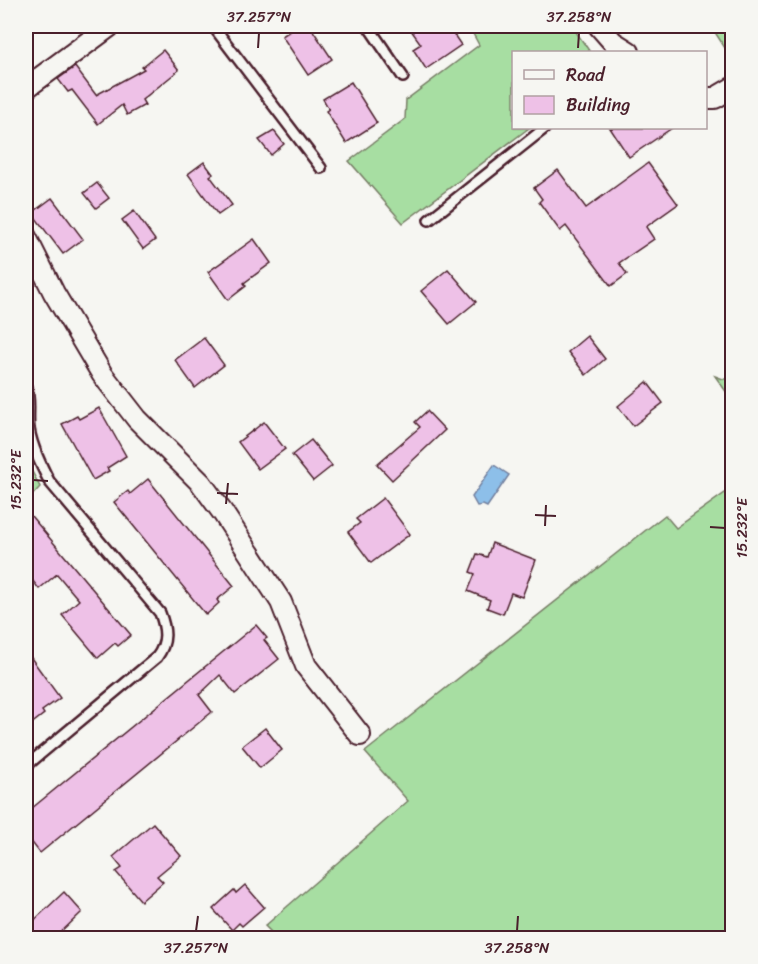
<svg xmlns="http://www.w3.org/2000/svg" width="758" height="964" font-family="Sriracha,sans-serif">
  <style>
    .grass { fill: #a7dea2; stroke: #787e66; stroke-width: 1.5 }
    .water { fill: #8dbfe9; stroke: #727f9d; stroke-width: 1.5 }
    .building { fill: #eec1e7; stroke: #4a1f2b; stroke-width: 1.5 }
    .lines { fill: none; stroke-linecap: round; stroke-linejoin: round }
    .lane-casing { stroke: #4a1f2b; stroke-width: 14 }
    .street-casing { stroke: #4a1f2b; stroke-width: 24 }
    .lane { stroke: #f6f6f2; stroke-width: 9 }
    .street { stroke: #f6f6f2; stroke-width: 20 }
    .ticks { fill: none; stroke: #4a1f2b; stroke-width: 2 }
    .neatline { fill: none; stroke: #4a1f2b; stroke-width: 2 }
    .ticks-label { font-size: 15px; text-anchor: middle; fill: #4a1f2b }
  </style>
  <rect width="100%" height="100%" fill="#f6f6f2"/>
  <filter id="ink" filterUnits="userSpaceOnUse"><feTurbulence type="fractalNoise" baseFrequency=".0167" numOctaves="2"/><feDisplacementMap in="SourceGraphic" scale="12" xChannelSelector="R" yChannelSelector="G"/><feConvolveMatrix kernelMatrix="1 2 1 2 8 2 1 2 1" color-interpolation-filters="sRGB"/></filter>
  <g filter="url(#ink)">
    <!-- grass -->
    <g class="grass">
      <polygon points="473,26 572,26 590,52 514,52 514,128 529,128 403,223 349,161 405,119 406,100 479,45 470,28"/>
      <polygon points="711,26 732,26 732,59"/>
      <polygon points="715,376 723,379 732,379 732,400"/>
      <polygon points="26,460 40,487 26,502"/>
      <polygon points="732,488 732,938 277,938 265,926 408,801 365,752 665,515 676,528"/>
    </g>
    <!-- water -->
    <polygon class="water" points="494,465 509,475 487,507 483,505 477,506 472,497"/>
    <!-- building -->
    <g class="building">
      <polygon points="298,26 310,26 332,59 308,75 282,36"/>
      <polygon points="408,26 448,26 461,45 426,69 413,49 421,44"/>
      <polygon points="163,50 179,70 142,100 145,105 127,115 122,105 98,124 72,90 68,92 58,79 75,67 96,95 144,69 142,67"/>
      <polygon points="351,82 377,123 346,143 326,111 329,109 323,99"/>
      <polygon points="610,128 672,128 629,157"/>
      <polygon points="274,131 284,144 271,155 259,140"/>
      <polygon points="204,162 213,174 210,176 232,205 218,215 188,174"/>
      <polygon points="648,163 678,204 646,227 654,239 619,263 627,274 611,286 566,226 560,231 539,202 542,199 534,188 558,170 586,208"/>
      <polygon points="97,183 109,198 96,208 84,193"/>
      <polygon points="52,198 83,239 63,254 32,213"/>
      <polygon points="134,211 155,240 143,249 122,220"/>
      <polygon points="254,239 271,263 244,283 246,286 228,300 208,272"/>
      <polygon points="448,269 476,302 449,324 421,291"/>
      <polygon points="587,336 605,359 586,375 568,352"/>
      <polygon points="204,338 224,365 195,388 175,360"/>
      <polygon points="647,382 663,403 633,426 618,406"/>
      <polygon points="99,408 126,456 107,468 109,471 93,480 62,424 77,416 79,419"/>
      <polygon points="427,411 445,430 392,480 377,464 420,427 415,422"/>
      <polygon points="264,422 285,449 258,469 238,442"/>
      <polygon points="311,440 332,466 313,481 292,455"/>
      <polygon points="148,479 234,586 217,600 219,603 206,615 114,502 128,491 130,494"/>
      <polygon points="383,498 410,534 371,563 348,532 360,523 356,519"/>
      <polygon points="26,510 131,635 118,646 115,643 98,658 62,615 79,600 67,586 57,574 39,589 26,572"/>
      <polygon points="492,543 536,560 522,597 511,593 503,614 487,608 490,600 468,591 475,574 470,572 477,554 487,557"/>
      <polygon points="256,625 267,638 264,640 279,659 235,694 220,675 199,695 212,712 40,853 26,835 26,813"/>
      <polygon points="26,651 60,698 42,711 44,714 26,728"/>
      <polygon points="265,728 282,750 260,768 242,746"/>
      <polygon points="153,823 181,856 157,876 163,882 141,901 116,872 122,868 113,857"/>
      <polygon points="245,885 264,907 242,926 239,923 232,930 213,909 234,890 236,893"/>
      <polygon points="64,892 82,912 54,939 26,939 26,928"/>
    </g>
    <g class="lines">
      <defs>
        <g id="lane">
          <polyline points="213,26 321,168"/>
          <polyline points="368,26 403,77"/>
          <polyline points="429,220 545,128"/>
          <path d="M26,387C31,400 27,415 29,429C32,447 41,465 49,481L160,613C166,629 168,642 157,657L26,766"/>
        </g>
        <g id="street">
          <polyline points="599,26 613,42 629,52"/>
          <polyline points="26,88 110,26"/>
          <polyline points="706,98 715,98 732,88"/>
          <polyline points="26,237 54,293 102,374 137,419 201,483 223,513 281,602 306,666 360,735"/>
        </g>
      </defs>
      <!-- lane casing -->
      <use href="#lane" class="lane-casing"/>
      <!-- street casing -->
      <use href="#street" class="street-casing"/>
      <!-- lane -->
      <use href="#lane" class="lane"/>
      <!-- street -->
      <use href="#street" class="street"/>
    </g>
  </g>
  <!-- ticks -->
  <path class="ticks" d="M258,48L259,33M578,48L579,33M33,480L48,481M217,493L238,494M226,504L228,483M535,515L556,516M545,526L546,505M710,527L725,528M196,931L198,916M517,931L518,916"/>
  <!-- margin -->
  <rect width="758" height="964" fill="none" stroke="#f6f6f2" stroke-width="66"/>
  <!-- legend -->
  <rect x="512" y="51" width="195" height="78" fill="#f6f6f2" stroke="#b1a0a2" stroke-width="1.5"/>
  <rect x="524" y="70" width="30" height="9" fill="#f6f6f2" stroke="#b1a0a2" stroke-width="1.5"/>
  <text x="566" y="81" font-size="18" fill="#4a1f2b">Road</text>
  <rect x="524" y="96" width="30" height="18" fill="#eec1e7" stroke="#b1a0a2" stroke-width="1.5"/>
  <text x="566" y="111" font-size="18" fill="#4a1f2b">Building</text>
  <rect x="33" y="33" width="692" height="898" class="neatline"/>
  <g class="ticks-label">
    <text x="259" y="22">37.257°N</text>
    <text x="579" y="22">37.258°N</text>
    <text transform="translate(16 480) rotate(-90)" y="5">15.232°E</text>
    <text transform="translate(742 528) rotate(-90)" y="5">15.232°E</text>
    <text x="196" y="953">37.257°N</text>
    <text x="517" y="953">37.258°N</text>
  </g>
</svg>
